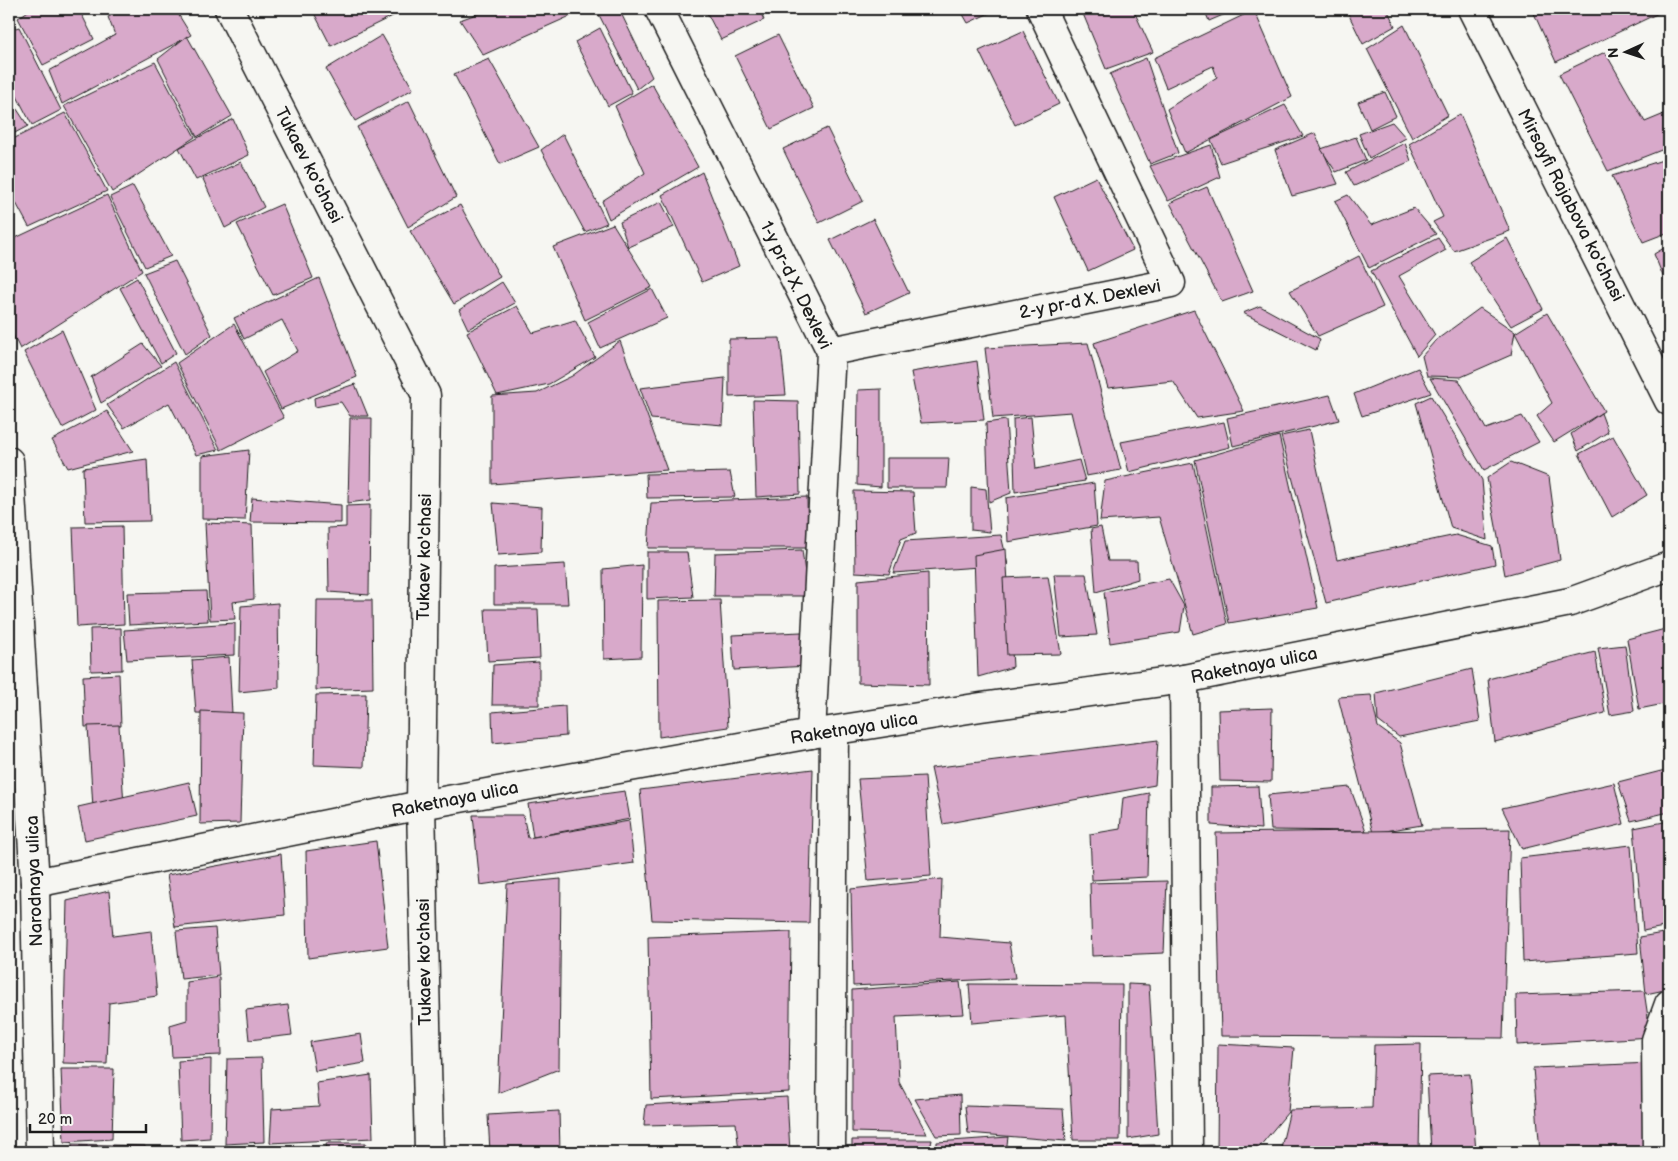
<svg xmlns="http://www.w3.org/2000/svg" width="1678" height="1161" font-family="'Balsamiq Sans',sans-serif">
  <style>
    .building { fill: #d8a9ca; stroke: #1c1c1c }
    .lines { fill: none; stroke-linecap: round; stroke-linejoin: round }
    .minor-casing { stroke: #1c1c1c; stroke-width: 31 }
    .minor { stroke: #f6f6f2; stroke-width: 28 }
    .labels { text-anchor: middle; stroke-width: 4; stroke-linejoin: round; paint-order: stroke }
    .street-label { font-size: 18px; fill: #1c1c1c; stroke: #f6f6f2 }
  </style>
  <rect width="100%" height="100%" fill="#f6f6f2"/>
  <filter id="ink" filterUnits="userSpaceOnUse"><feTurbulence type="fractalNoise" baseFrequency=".02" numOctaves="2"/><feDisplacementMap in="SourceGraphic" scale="10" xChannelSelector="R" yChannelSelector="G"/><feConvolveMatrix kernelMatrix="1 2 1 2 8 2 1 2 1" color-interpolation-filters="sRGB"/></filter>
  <g filter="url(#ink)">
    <!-- building -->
    <g class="building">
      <polygon points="31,9 79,9 94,39 43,65 18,18"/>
      <polygon points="127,9 175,9 191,35 62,104 49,71 115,35 108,17"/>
      <polygon points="312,9 407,9 331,46"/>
      <polygon points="490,9 586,9 483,55 460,20"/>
      <polygon points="596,9 619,9 652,77 637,89"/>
      <polygon points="705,9 759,9 764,20 721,40"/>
      <polygon points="960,9 998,9 968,23"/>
      <polygon points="1081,9 1133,9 1153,52 1106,69"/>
      <polygon points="1204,9 1237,9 1209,21"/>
      <polygon points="1346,9 1387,9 1395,26 1363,44"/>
      <polygon points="1532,9 1667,9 1556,62"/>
      <polygon points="1254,10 1292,97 1185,153 1167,109 1217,77 1213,66 1166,88 1154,58"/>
      <polygon points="1404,25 1448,115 1412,138 1367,49"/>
      <polygon points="19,27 61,110 32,125 9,81 9,30"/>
      <polygon points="600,28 632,93 608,106 575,42"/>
      <polygon points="1023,31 1059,104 1015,125 979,51"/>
      <polygon points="382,35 413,89 355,121 326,69"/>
      <polygon points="778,35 814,108 771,129 735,56"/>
      <polygon points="187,36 232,116 197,137 158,59"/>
      <polygon points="1605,52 1645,122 1669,112 1669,147 1608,171 1559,74"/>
      <polygon points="1146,58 1178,153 1150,164 1110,74"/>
      <polygon points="489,59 539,147 500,164 454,74"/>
      <polygon points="155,62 195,137 112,192 64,106"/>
      <polygon points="652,84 698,167 609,219 602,201 645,173 615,106"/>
      <polygon points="1385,92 1396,116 1370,129 1358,102"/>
      <polygon points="9,97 28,126 9,136"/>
      <polygon points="409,101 456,197 408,227 357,127"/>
      <polygon points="1285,105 1303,136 1221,163 1211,140"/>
      <polygon points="65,113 107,191 29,227 9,190 9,141"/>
      <polygon points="1460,114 1510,231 1454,251 1433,222 1443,217 1409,144"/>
      <polygon points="233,119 249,155 196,180 179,148"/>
      <polygon points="1392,122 1406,138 1369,158 1359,134"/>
      <polygon points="827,128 863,201 819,223 783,149"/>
      <polygon points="1315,133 1338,184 1292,196 1275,150"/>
      <polygon points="563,134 607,223 585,232 541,150"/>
      <polygon points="1356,137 1366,160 1336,172 1321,149"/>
      <polygon points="1405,143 1411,161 1354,186 1346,172"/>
      <polygon points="1211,145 1220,177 1168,201 1150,166"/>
      <polygon points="1669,158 1669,232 1643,242 1612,176"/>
      <polygon points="241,162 264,207 225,228 203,179"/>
      <polygon points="702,172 739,266 702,282 662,195"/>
      <polygon points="1096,177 1133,250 1088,271 1054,197"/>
      <polygon points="133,186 171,256 145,267 110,197"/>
      <polygon points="1207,187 1253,291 1222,302 1170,203"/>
      <polygon points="107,195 142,271 20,349 9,327 9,241"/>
      <polygon points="1348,195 1371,225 1414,208 1436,234 1369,268 1335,201"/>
      <polygon points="661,202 674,227 628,247 620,222"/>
      <polygon points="282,204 313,278 273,295 237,224"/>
      <polygon points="460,205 500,277 454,304 410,231"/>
      <polygon points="873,219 909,293 866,313 830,240"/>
      <polygon points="613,224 652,287 585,320 553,247"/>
      <polygon points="1438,238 1446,250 1399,276 1435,335 1417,356 1371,271"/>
      <polygon points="1507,238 1543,309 1511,326 1469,262"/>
      <polygon points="1669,245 1669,291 1654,254"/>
      <polygon points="1359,256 1383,307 1318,336 1290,291"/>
      <polygon points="175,261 212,335 185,354 144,273"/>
      <polygon points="137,278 176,353 161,363 120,288"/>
      <polygon points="319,278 357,377 281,409 263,372 298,351 282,320 244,339 234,318"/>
      <polygon points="502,282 515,303 468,329 459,310"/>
      <polygon points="652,289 667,318 600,348 588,322"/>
      <polygon points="517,306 533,333 575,320 595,357 549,384 497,395 467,332"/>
      <polygon points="1260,306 1320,339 1316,350 1243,313"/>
      <polygon points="1480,308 1515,332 1511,355 1461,377 1427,376 1422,356 1435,341"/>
      <polygon points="1194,310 1244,411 1197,418 1173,381 1108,388 1094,343"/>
      <polygon points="1547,313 1604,411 1554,442 1537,416 1552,403 1515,333"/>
      <polygon points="234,324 284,418 221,450 177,363"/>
      <polygon points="62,330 96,410 62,428 24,352"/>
      <polygon points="780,338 786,395 729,397 729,339"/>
      <polygon points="620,341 667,470 492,484 492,396 537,393 572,376"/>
      <polygon points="1088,343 1121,470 1086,476 1071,412 993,418 985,348"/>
      <polygon points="143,344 161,366 101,403 91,377"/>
      <polygon points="977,361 984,420 921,423 911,372"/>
      <polygon points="174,362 218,450 196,455 169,403 124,428 107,405"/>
      <polygon points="1418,368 1431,393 1362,416 1354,394"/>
      <polygon points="725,378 723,425 651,419 640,388"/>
      <polygon points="1430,378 1459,380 1486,429 1522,416 1539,442 1484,470"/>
      <polygon points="355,384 368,416 350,416 341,402 315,407 314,398"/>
      <polygon points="881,389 881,487 857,485 858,390"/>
      <polygon points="1330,395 1339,420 1233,446 1227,418"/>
      <polygon points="1431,396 1482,480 1487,540 1451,528 1416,403"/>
      <polygon points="753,400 798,401 800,494 756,497"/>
      <polygon points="107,411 133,451 68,468 52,440"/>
      <polygon points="1601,413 1608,432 1578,451 1571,434"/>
      <polygon points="1031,417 1036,469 1079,460 1085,481 1015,492 1013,419"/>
      <polygon points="350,418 372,418 371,500 348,503"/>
      <polygon points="1006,420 1011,493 989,502 986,423"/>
      <polygon points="1224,422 1230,447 1129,472 1121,442"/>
      <polygon points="1309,430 1337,560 1456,535 1492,546 1495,564 1326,603 1281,436"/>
      <polygon points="1279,436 1318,608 1229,623 1195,460"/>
      <polygon points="1613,436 1647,495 1612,517 1579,454"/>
      <polygon points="249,450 245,520 202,519 202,456"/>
      <polygon points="887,458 949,458 947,488 887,488"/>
      <polygon points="147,459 150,521 85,522 83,468"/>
      <polygon points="1511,462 1549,477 1560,560 1505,575 1487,478"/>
      <polygon points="1193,463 1227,624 1193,634 1159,517 1100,521 1105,481"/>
      <polygon points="730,472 735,497 647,498 646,474"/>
      <polygon points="1094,483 1097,526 1008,542 1006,498"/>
      <polygon points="971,487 986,489 990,532 971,530"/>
      <polygon points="854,491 913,492 916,533 901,539 889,574 855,572"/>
      <polygon points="807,497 808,548 648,548 651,503"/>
      <polygon points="252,498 341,505 341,523 250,522"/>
      <polygon points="493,503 542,507 541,552 498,555"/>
      <polygon points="370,505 369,595 329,592 328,528 346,527 346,506"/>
      <polygon points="205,523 252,525 254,599 233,602 235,619 210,620"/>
      <polygon points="122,526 124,624 77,627 73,527"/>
      <polygon points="1101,527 1108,561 1137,561 1138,579 1096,592 1091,529"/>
      <polygon points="1001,535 1008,565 893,573 905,541"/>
      <polygon points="1006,549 1013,667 978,677 974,555"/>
      <polygon points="802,550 808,596 714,596 715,553"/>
      <polygon points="647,552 687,552 693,597 647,599"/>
      <polygon points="565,564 568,604 494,604 494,568"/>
      <polygon points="642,565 641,657 604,659 603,569"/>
      <polygon points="928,573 929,685 858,683 858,580"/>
      <polygon points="1054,574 1086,574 1097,635 1061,637"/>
      <polygon points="1048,576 1061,654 1007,655 1003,578"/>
      <polygon points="1169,579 1184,606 1180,632 1110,643 1104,592"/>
      <polygon points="206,591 208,621 129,625 127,593"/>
      <polygon points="317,600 372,600 373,688 316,690"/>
      <polygon points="720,600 728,727 659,737 658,601"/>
      <polygon points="278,603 279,688 239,692 241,606"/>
      <polygon points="485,609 538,609 540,658 488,661"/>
      <polygon points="235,623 235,655 127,660 124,630"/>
      <polygon points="121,628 122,670 91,671 90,629"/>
      <polygon points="1669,628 1669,703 1639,709 1627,639"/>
      <polygon points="825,631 828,665 734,670 732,635"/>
      <polygon points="1625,645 1634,711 1610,715 1598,648"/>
      <polygon points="1595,652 1605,713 1495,742 1488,679"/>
      <polygon points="229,657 232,714 196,713 192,660"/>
      <polygon points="539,662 539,705 492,705 493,665"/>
      <polygon points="1472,669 1480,721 1399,737 1378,721 1376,693"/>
      <polygon points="119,674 121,726 85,727 83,676"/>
      <polygon points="366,694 364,767 314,765 316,695"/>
      <polygon points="1371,695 1378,727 1400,743 1422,825 1373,833 1338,697"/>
      <polygon points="565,706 566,736 493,743 492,712"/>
      <polygon points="1272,708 1271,782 1220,781 1218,710"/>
      <polygon points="201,711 243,713 240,823 200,824"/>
      <polygon points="119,725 124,806 93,808 88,726"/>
      <polygon points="1158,740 1155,785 943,824 931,768"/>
      <polygon points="813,769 809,923 652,920 640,790"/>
      <polygon points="1669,769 1669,812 1631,821 1618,782"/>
      <polygon points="925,776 931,876 868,881 858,779"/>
      <polygon points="189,782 197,816 85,840 78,807"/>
      <polygon points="1614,783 1624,824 1522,849 1502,808"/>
      <polygon points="1258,786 1261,829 1211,825 1211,787"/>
      <polygon points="1350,787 1366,831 1271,830 1268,795"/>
      <polygon points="625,791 630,819 533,837 528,804"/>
      <polygon points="1149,793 1147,877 1092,880 1090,834 1120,829 1123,798"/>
      <polygon points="473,815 523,815 528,838 629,821 634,863 480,885"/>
      <polygon points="1669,821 1669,926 1643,931 1634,828"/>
      <polygon points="1510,829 1503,1038 1221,1036 1216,833"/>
      <polygon points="376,841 388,947 308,958 306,851"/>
      <polygon points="1631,845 1638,953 1523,962 1520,858"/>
      <polygon points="281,854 285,915 175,927 167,875"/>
      <polygon points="561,879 559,1069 498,1093 507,884"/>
      <polygon points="942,879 940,937 1009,943 1015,978 853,986 851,889"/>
      <polygon points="1167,881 1164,953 1092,956 1090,883"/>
      <polygon points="109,891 113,936 151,931 157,996 109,1003 107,1064 63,1063 67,901"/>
      <polygon points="215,928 219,975 181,979 176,931"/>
      <polygon points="791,932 789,1092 651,1099 648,937"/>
      <polygon points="1669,932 1669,989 1646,994 1640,937"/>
      <polygon points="219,977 221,1055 172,1057 170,1025 187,1020 187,982"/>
      <polygon points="960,982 964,1014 896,1017 899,1082 927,1134 852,1132 852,990"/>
      <polygon points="969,984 1122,985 1120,1140 1073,1140 1066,1015 972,1023"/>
      <polygon points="1128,984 1149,985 1158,1134 1128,1139"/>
      <polygon points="1644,991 1651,1037 1517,1045 1516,995"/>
      <polygon points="288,1005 292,1035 249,1040 246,1010"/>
      <polygon points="361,1034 365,1063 315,1071 310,1042"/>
      <polygon points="1218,1044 1294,1048 1288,1112 1255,1152 1217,1152"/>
      <polygon points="1421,1044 1419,1152 1280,1152 1290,1110 1372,1108 1374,1045"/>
      <polygon points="262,1058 264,1142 225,1144 227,1059"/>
      <polygon points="211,1059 210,1138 181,1140 178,1061"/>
      <polygon points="1651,1063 1653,1152 1540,1152 1533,1068"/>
      <polygon points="61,1069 114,1069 112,1139 64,1142"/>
      <polygon points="1470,1074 1476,1152 1431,1152 1427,1076"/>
      <polygon points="371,1075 373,1138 270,1143 272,1109 319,1106 317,1083"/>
      <polygon points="960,1095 961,1135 936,1136 915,1099"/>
      <polygon points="787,1097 790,1152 739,1152 736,1123 644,1125 646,1105"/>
      <polygon points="965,1106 1063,1109 1066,1141 968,1133"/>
      <polygon points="559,1111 560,1152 490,1152 488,1115"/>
      <polygon points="1008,1137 1006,1152 937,1152 937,1142"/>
      <polygon points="852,1140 932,1140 929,1152 852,1152"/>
      <polygon points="326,1143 366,1143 367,1152 327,1152"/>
      <polygon points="72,1144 145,1146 145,1152 72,1152"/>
      <polygon points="181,1145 227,1146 227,1152 181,1152"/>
      <polygon points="1155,1145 1154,1152 1058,1152 1058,1147"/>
    </g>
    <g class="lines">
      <defs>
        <g id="minor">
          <polyline points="229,9 426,395 421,805 429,1152"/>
          <polyline points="659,9 831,351 811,734"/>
          <polyline points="1472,9 1669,401"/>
          <polyline points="831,351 1171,283 1041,9"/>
          <polyline points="9,461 35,883 40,1152"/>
          <polyline points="1184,679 1188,1152"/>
          <polyline points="35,883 421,805 811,734 981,707 1184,679 1570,602 1669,566"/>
          <polyline points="831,1152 834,732"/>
          <polyline points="1657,1152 1656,1040 1669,1004"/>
        </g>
      </defs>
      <!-- minor casing -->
      <use href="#minor" class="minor-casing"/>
      <!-- minor -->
      <use href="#minor" class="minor"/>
    </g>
  </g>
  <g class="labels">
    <!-- street labels -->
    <g class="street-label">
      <text transform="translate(309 165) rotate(63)" y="6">Tukaev ko'chasi</text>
      <text transform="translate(1571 205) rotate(63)" y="6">Mirsayfi Rajabova ko'chasi</text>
      <text transform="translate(796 285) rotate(64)" y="6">1-y pr-d X. Dexlevi</text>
      <text transform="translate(1090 299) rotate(-11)" y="6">2-y pr-d X. Dexlevi</text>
      <text transform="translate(424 557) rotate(-89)" y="6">Tukaev ko'chasi</text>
      <text transform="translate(1254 665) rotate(-11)" y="6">Raketnaya ulica</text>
      <text transform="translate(854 728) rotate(-9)" y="6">Raketnaya ulica</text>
      <text transform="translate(455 799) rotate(-11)" y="6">Raketnaya ulica</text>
      <text transform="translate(34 881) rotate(-92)" y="6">Narodnaya ulica</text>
      <text transform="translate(424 962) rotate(-91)" y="6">Tukaev ko'chasi</text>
    </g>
  </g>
  <!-- margin -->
  <rect width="1678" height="1161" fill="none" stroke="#f6f6f2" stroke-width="30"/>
  <rect x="15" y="15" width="1648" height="1131" fill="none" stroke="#1c1c1c" stroke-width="2" filter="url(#ink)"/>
  <!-- north arrow -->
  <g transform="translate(1626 52) rotate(267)" stroke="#f6f6f2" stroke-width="4" paint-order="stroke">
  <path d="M0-4L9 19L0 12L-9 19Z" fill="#1c1c1c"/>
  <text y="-8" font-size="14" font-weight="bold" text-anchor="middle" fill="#1c1c1c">N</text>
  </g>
  <!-- scale -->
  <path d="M30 1124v8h116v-8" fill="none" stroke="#1c1c1c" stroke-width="2.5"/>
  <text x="38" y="1124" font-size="15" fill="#1c1c1c" stroke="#f6f6f2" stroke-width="4" paint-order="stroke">20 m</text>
</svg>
